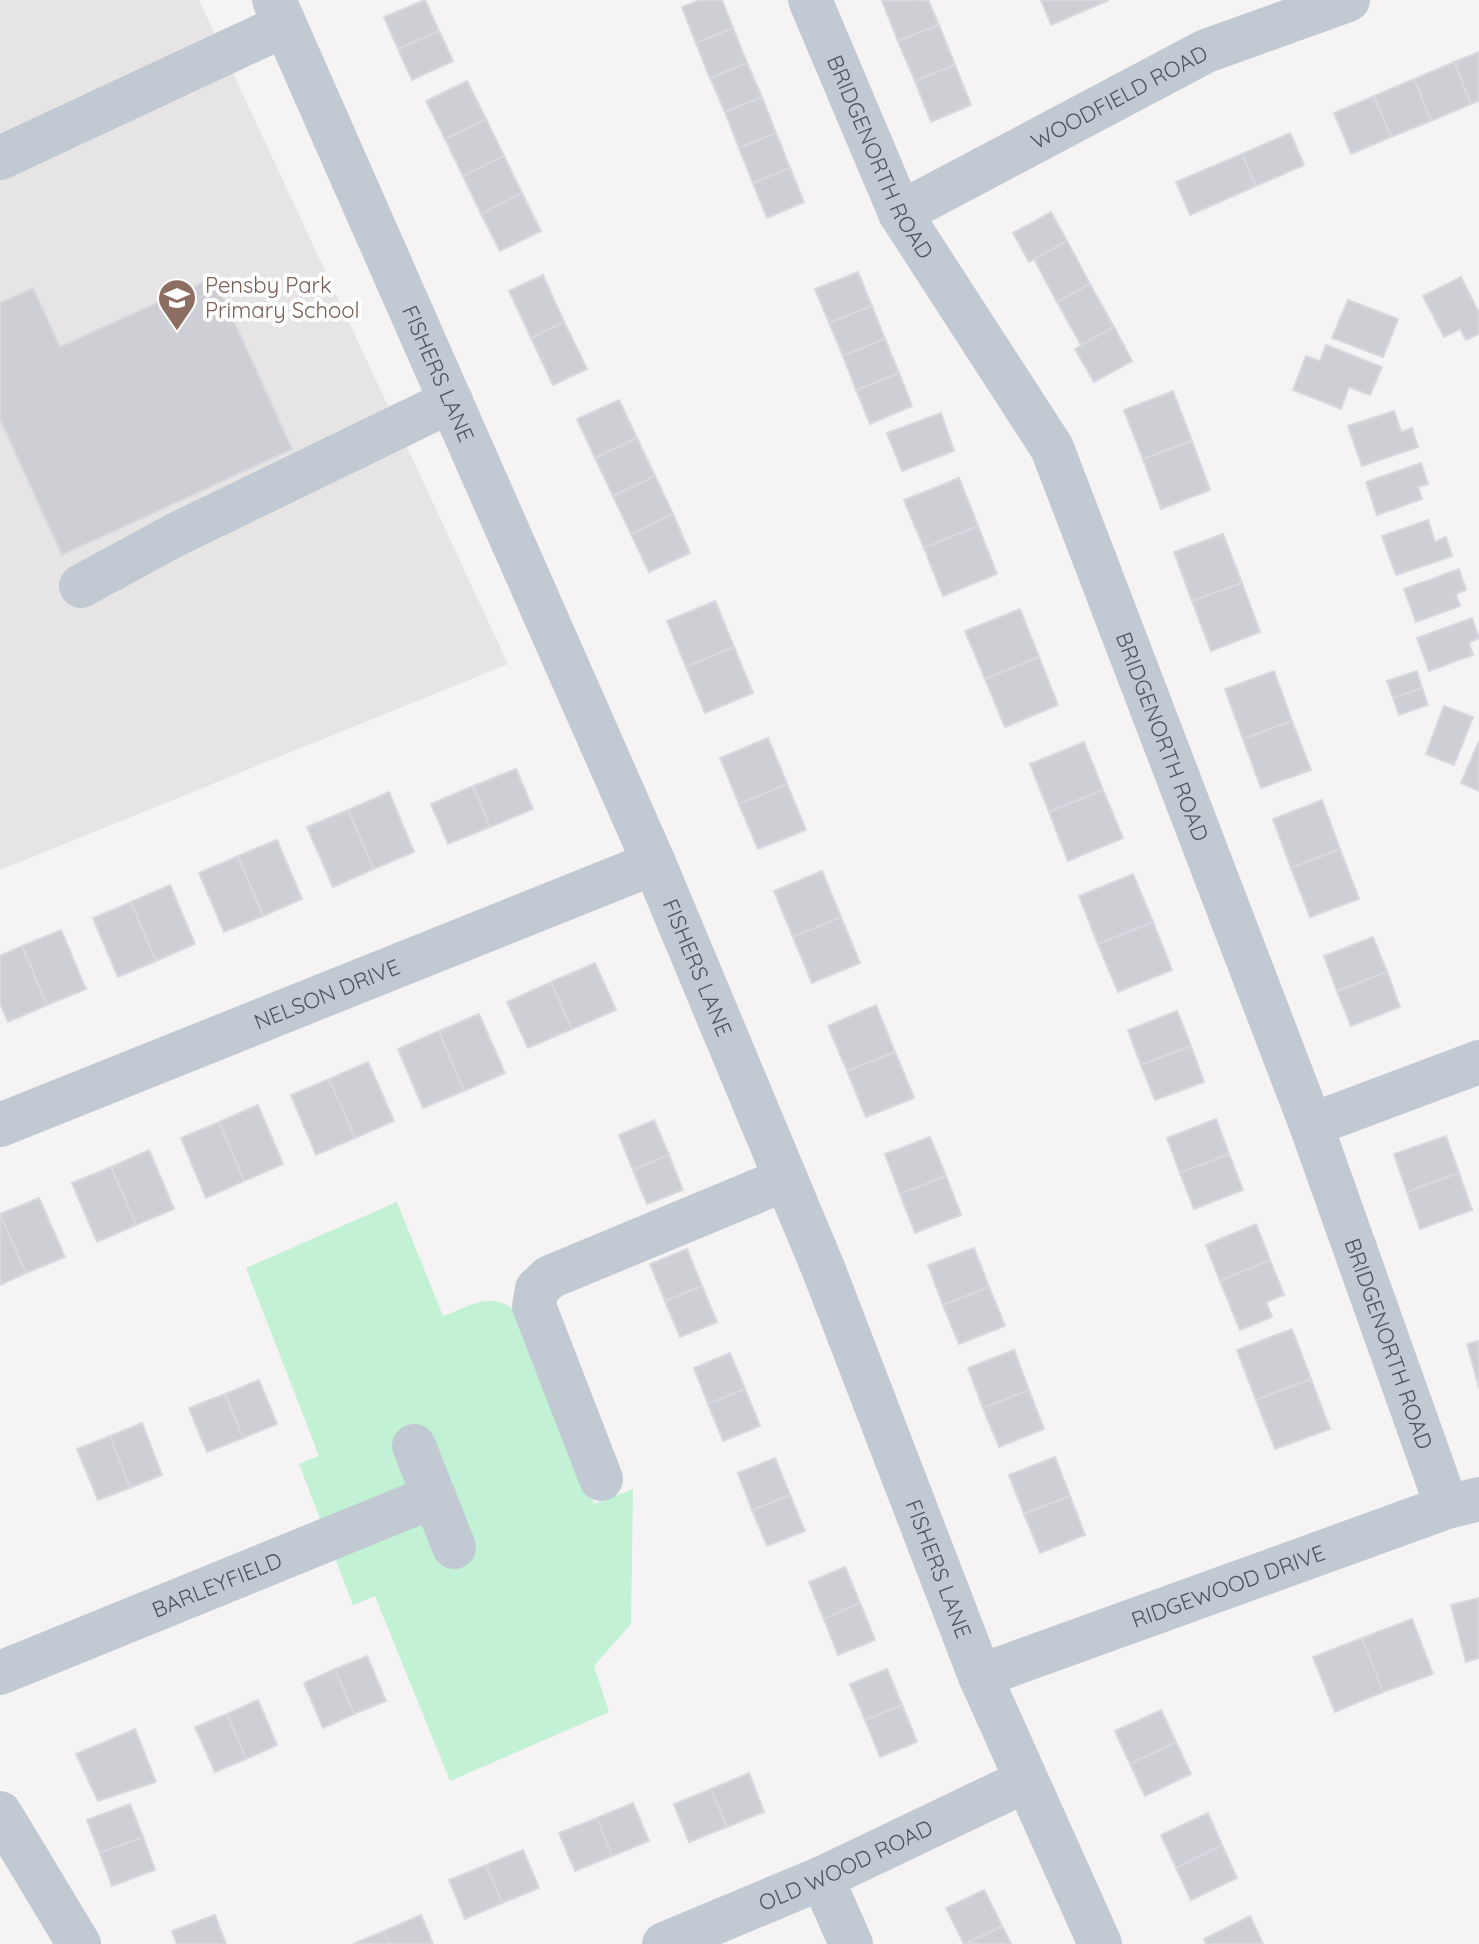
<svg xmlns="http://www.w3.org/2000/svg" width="1479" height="1944" font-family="Quicksand,sans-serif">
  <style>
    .education { fill: #e6e4e5 }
    .green { fill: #c3f1d5 }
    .building { fill: #cdcfd5; stroke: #d7d9de; stroke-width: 2 }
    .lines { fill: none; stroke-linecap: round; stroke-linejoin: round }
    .minor { stroke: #c1cad2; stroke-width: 44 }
    .labels { text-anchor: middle; stroke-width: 8; stroke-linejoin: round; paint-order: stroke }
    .street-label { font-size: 22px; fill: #4a5661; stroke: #fff }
    .education-label { font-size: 22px; fill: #785e54; stroke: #fff; text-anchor: start }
  </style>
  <rect width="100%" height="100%" fill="#f5f3f3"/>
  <!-- education -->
  <polygon class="education" points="0,0 199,0 508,664 0,870"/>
  <!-- green -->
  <path class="green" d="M397,1202L443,1316C474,1305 493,1289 519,1314L594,1504L633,1489L631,1624L594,1666L609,1712L450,1781L375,1596L353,1605L299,1464L319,1456L246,1268Z"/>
  <!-- building -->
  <g class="building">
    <polygon points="425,0 439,31 398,49 384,17"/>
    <polygon points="700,0 722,0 733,28 696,43 682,7"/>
    <polygon points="928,0 939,25 898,41 882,1"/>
    <polygon points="1041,0 1109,0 1051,25"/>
    <polygon points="939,25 955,65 915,81 898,41"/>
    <polygon points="733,28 747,63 710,78 696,43"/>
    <polygon points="439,31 453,61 412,80 398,49"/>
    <polygon points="1479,52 1479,101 1471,104 1454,62"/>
    <polygon points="1454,62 1471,104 1431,121 1414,79"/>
    <polygon points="747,63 762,97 725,112 710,78"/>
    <polygon points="955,65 971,105 931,122 915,81"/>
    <polygon points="1414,79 1431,121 1391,137 1374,96"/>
    <polygon points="467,81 486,119 445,139 426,101"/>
    <polygon points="1374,96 1391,137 1351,154 1334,113"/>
    <polygon points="762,97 776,133 739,148 725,112"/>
    <polygon points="486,119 504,156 463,176 445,139"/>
    <polygon points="776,133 790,168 753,183 739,148"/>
    <polygon points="1290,133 1304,165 1256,186 1242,154"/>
    <polygon points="1242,154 1256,186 1190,215 1176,182"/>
    <polygon points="504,156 522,193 481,214 463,176"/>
    <polygon points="790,168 804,202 767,218 753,183"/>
    <polygon points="522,193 541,231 500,251 481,214"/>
    <polygon points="1051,212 1067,241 1029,262 1013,233"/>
    <polygon points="1067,241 1090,284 1057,302 1034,259"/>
    <polygon points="858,272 872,306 829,323 815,289"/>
    <polygon points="543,275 564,322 531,338 509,291"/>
    <polygon points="214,277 292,449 62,555 0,419 0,303 33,288 60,347"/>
    <polygon points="1461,277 1479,313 1479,334 1466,340 1460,329 1444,337 1423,296"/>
    <polygon points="1090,284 1114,327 1081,345 1057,302"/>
    <polygon points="1348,300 1398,319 1383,357 1332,338"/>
    <polygon points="872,306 885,339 843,356 829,323"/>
    <polygon points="564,322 587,369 553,385 531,338"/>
    <polygon points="1114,327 1132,361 1094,382 1075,349"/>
    <polygon points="885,339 899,373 856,390 843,356"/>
    <polygon points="1326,345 1382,367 1370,395 1349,387 1341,409 1293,390 1306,356 1320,361"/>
    <polygon points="899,373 912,406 870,424 856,390"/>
    <polygon points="1173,391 1192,441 1143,459 1124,410"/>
    <polygon points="619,400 637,438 595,458 577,419"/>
    <polygon points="1394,411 1401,432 1412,428 1418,447 1362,466 1348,426"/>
    <polygon points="941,413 954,451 902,471 887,433"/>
    <polygon points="637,438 655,476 613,496 595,458"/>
    <polygon points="1192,441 1210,490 1161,509 1143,459"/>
    <polygon points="1421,463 1428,484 1418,487 1422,499 1377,515 1366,482"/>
    <polygon points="655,476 673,514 631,534 613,496"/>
    <polygon points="959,478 978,526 924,548 904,500"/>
    <polygon points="673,514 690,553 649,572 631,534"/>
    <polygon points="1428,520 1435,542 1446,537 1452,556 1396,575 1382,536"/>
    <polygon points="978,526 997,574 943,596 924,548"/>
    <polygon points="1223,534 1242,583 1192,601 1174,552"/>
    <polygon points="1459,569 1466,590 1456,594 1460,606 1416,622 1404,589"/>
    <polygon points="1242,583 1260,632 1211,651 1192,601"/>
    <polygon points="715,601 734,647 686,667 667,621"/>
    <polygon points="1020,609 1039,657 985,679 965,631"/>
    <polygon points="1472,618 1479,638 1469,643 1473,655 1429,671 1417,638"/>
    <polygon points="734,647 753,693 705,713 686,667"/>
    <polygon points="1039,657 1058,705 1005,727 985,679"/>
    <polygon points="1274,671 1292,721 1243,739 1225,689"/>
    <polygon points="1417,671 1422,688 1393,698 1387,681"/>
    <polygon points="1422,688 1428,705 1399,715 1393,698"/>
    <polygon points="1444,706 1473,717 1454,765 1426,754"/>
    <polygon points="1292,721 1311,770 1261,788 1243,739"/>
    <polygon points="768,738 787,784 739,804 720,758"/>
    <polygon points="1479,741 1479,791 1461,783"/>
    <polygon points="1084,742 1103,790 1049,812 1030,764"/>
    <polygon points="516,769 533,809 490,827 473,786"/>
    <polygon points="787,784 806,830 758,849 739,804"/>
    <polygon points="473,786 490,827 448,844 431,804"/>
    <polygon points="1103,790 1123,838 1068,861 1049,812"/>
    <polygon points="389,792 414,852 374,869 348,810"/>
    <polygon points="1322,800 1340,849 1291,868 1273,819"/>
    <polygon points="348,810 374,869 333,887 307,827"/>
    <polygon points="277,840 302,899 263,916 238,856"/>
    <polygon points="1340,849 1359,899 1310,917 1291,868"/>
    <polygon points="238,856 263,916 224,932 199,873"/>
    <polygon points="822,871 841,917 793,937 774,891"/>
    <polygon points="1133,874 1153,922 1098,944 1079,896"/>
    <polygon points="170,885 195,944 156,961 131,902"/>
    <polygon points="131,902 156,961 118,977 93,918"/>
    <polygon points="841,917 860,963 812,983 793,937"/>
    <polygon points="1153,922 1172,970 1118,992 1098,944"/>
    <polygon points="61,930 86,989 47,1005 22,946"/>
    <polygon points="1373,937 1387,972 1337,991 1324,956"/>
    <polygon points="22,946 47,1005 8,1022 0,1003 0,956"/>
    <polygon points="595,963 616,1010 572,1029 551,982"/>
    <polygon points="1387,972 1400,1007 1351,1026 1337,991"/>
    <polygon points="551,982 572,1029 528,1048 507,1002"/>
    <polygon points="876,1005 895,1052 847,1071 828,1026"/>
    <polygon points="1177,1011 1191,1046 1141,1065 1128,1030"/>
    <polygon points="479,1014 505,1073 464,1091 439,1031"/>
    <polygon points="439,1031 464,1091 423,1108 398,1049"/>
    <polygon points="1191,1046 1204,1082 1155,1100 1141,1065"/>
    <polygon points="895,1052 914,1098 866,1117 847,1071"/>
    <polygon points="368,1062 394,1121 355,1138 329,1079"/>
    <polygon points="329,1079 355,1138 316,1155 291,1095"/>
    <polygon points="258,1105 283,1164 244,1181 219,1122"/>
    <polygon points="1216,1119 1229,1154 1180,1173 1167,1138"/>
    <polygon points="654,1120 669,1155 633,1170 619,1135"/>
    <polygon points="219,1122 244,1181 206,1198 181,1138"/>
    <polygon points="1446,1136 1459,1173 1407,1192 1394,1154"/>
    <polygon points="930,1137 946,1176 900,1194 885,1154"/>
    <polygon points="149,1150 174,1209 136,1225 111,1167"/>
    <polygon points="1229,1154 1243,1190 1194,1209 1180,1173"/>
    <polygon points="669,1155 683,1190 647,1204 633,1170"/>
    <polygon points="111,1167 136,1225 97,1242 72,1183"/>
    <polygon points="1459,1173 1472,1210 1420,1229 1407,1192"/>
    <polygon points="946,1176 961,1215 915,1233 900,1194"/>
    <polygon points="39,1198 65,1257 26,1273 0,1214"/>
    <polygon points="0,1214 26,1273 0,1285"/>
    <polygon points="1256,1224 1270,1260 1220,1281 1206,1245"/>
    <polygon points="974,1248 989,1287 943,1305 928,1265"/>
    <polygon points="687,1249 702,1286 665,1301 650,1264"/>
    <polygon points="1270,1260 1284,1295 1266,1302 1272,1317 1240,1330 1220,1281"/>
    <polygon points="702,1286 717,1322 680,1337 665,1301"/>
    <polygon points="989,1287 1005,1326 959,1344 943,1305"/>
    <polygon points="1292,1329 1311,1379 1256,1400 1237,1350"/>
    <polygon points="1479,1341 1479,1388 1467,1344"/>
    <polygon points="1014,1350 1029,1390 983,1408 968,1368"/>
    <polygon points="730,1353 745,1389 708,1404 694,1368"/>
    <polygon points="1311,1379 1330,1429 1275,1449 1256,1400"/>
    <polygon points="259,1380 277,1424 243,1438 225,1394"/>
    <polygon points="745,1389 760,1426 723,1441 708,1404"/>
    <polygon points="1029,1390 1044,1429 999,1447 983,1408"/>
    <polygon points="225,1394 243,1438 207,1452 189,1408"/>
    <polygon points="142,1423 162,1475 130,1488 110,1436"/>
    <polygon points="110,1436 130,1488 98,1500 77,1449"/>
    <polygon points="1055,1457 1070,1496 1024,1514 1009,1475"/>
    <polygon points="775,1458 790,1495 752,1510 738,1473"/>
    <polygon points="790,1495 805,1531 767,1546 752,1510"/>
    <polygon points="1070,1496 1085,1535 1040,1553 1024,1514"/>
    <polygon points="845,1567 860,1603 824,1619 809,1582"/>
    <polygon points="1479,1598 1479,1658 1466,1662 1451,1605"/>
    <polygon points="860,1603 875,1640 838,1655 824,1619"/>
    <polygon points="1412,1619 1433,1674 1383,1692 1362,1638"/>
    <polygon points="1362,1638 1383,1692 1335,1712 1313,1657"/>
    <polygon points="367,1656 386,1701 354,1714 335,1669"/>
    <polygon points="335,1669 354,1714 323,1728 304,1683"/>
    <polygon points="887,1669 902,1705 865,1720 850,1684"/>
    <polygon points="258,1700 277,1745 246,1759 227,1714"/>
    <polygon points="902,1705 917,1742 880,1757 865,1720"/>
    <polygon points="1161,1710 1176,1742 1130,1764 1115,1731"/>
    <polygon points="227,1714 246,1759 215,1772 195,1727"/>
    <polygon points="135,1729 156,1782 98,1801 76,1754"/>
    <polygon points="1176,1742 1191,1774 1145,1796 1130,1764"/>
    <polygon points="749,1773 764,1812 727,1827 711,1789"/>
    <polygon points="711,1789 727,1827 689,1842 674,1804"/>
    <polygon points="633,1803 649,1841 612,1856 597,1818"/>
    <polygon points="130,1804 143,1837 100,1853 87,1820"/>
    <polygon points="1208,1813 1222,1845 1176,1868 1161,1835"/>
    <polygon points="597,1818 612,1856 575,1871 559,1833"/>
    <polygon points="143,1837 155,1870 112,1886 100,1853"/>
    <polygon points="1222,1845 1237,1878 1191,1900 1176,1868"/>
    <polygon points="523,1850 539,1888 502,1903 486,1865"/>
    <polygon points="486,1865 502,1903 465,1919 449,1880"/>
    <polygon points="984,1890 1002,1926 964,1944 946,1908"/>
    <polygon points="215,1915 226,1944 177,1944 172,1931"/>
    <polygon points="421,1915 433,1944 389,1944 384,1931"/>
    <polygon points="1250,1916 1263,1944 1206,1944 1204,1939"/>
    <polygon points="1002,1926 1011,1944 966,1944"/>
    <polygon points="384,1931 389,1944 353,1944"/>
  </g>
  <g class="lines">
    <!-- minor -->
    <g class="minor">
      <path id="s1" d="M274,0L654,863L823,1268L980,1676L1100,1944"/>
      <path id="s2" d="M810,0L900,213L1052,448L1311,1125L1447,1507"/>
      <polyline points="0,158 285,25"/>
      <path id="s3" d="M900,213L1206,51L1348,0"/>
      <polyline points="81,586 175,535 451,401"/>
      <path id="s4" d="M0,1125L654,863"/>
      <polyline points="1311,1125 1479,1062"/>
      <polyline points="414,1446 454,1547"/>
      <polyline points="601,1479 534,1306 537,1289 550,1277 786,1179"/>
      <path id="s5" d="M0,1673L432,1497"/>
      <path id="s6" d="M980,1676L1447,1507L1479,1499"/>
      <polyline points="0,1813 79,1944"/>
      <polyline points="822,1878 851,1944"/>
      <path id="s7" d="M664,1944L822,1878L1025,1781"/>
    </g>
  </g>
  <!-- icons -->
  <defs>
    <symbol id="school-pin" viewBox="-11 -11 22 30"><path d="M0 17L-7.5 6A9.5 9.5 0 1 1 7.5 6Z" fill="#8d6e63" stroke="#fff"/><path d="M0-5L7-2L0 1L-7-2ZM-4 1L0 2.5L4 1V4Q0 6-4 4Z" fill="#fff"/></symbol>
  </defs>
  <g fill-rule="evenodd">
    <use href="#school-pin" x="155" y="276" width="44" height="60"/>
  </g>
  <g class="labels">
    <!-- street labels -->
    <g class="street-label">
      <text dy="8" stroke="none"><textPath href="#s3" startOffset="248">WOODFIELD ROAD</textPath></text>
      <text dy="8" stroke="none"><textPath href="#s2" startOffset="172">BRIDGENORTH ROAD</textPath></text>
      <text dy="8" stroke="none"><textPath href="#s1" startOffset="408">FISHERS LANE</textPath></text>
      <text dy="8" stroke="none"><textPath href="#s2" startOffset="820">BRIDGENORTH ROAD</textPath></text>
      <text dy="8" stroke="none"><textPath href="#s1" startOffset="1056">FISHERS LANE</textPath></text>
      <text dy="8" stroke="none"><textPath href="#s4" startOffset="352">NELSON DRIVE</textPath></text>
      <text dy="8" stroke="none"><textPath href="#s2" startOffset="1468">BRIDGENORTH ROAD</textPath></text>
      <text dy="8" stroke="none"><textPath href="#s1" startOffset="1704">FISHERS LANE</textPath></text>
      <text dy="8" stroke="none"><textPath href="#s5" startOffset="234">BARLEYFIELD</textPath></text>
      <text dy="8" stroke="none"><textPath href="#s6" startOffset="264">RIDGEWOOD DRIVE</textPath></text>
      <text dy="8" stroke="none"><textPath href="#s7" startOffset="198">OLD WOOD ROAD</textPath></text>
    </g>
    <!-- education labels -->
    <g class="education-label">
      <text x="205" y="293">Pensby Park<tspan x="205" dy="25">Primary School</tspan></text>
    </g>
  </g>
</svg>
